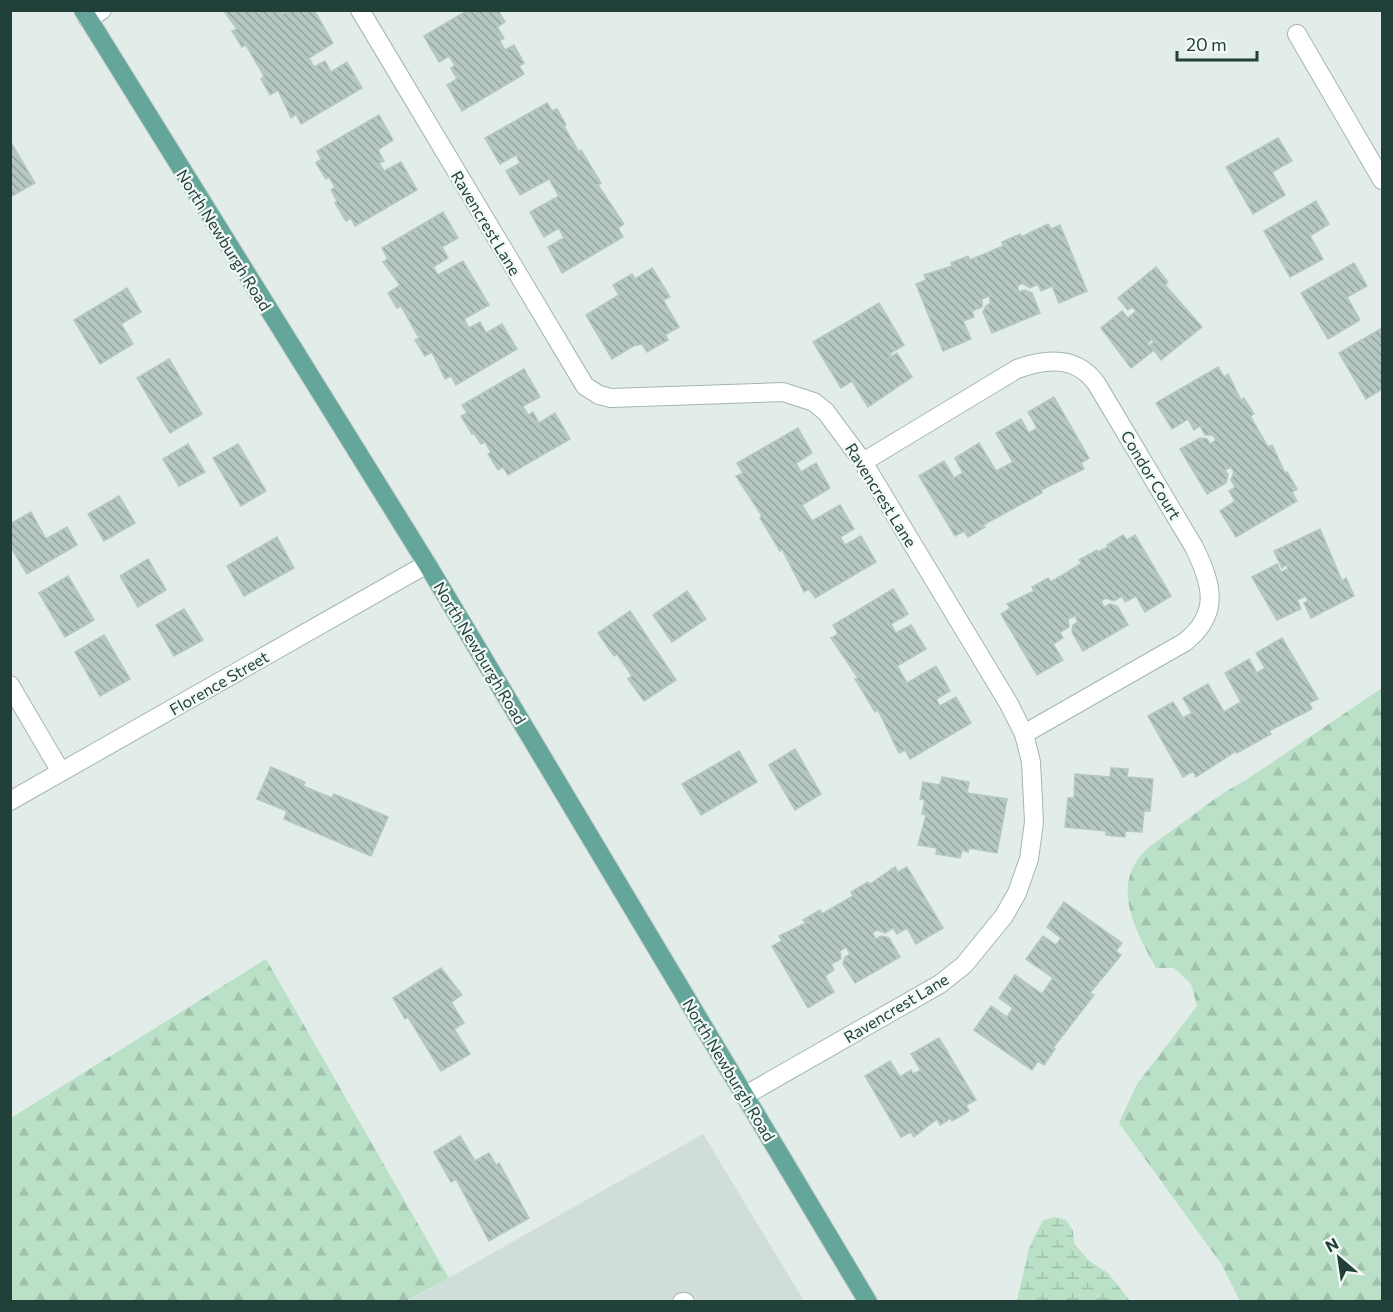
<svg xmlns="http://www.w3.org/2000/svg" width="1393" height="1312" font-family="Commissioner,sans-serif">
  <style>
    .built { fill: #d0ddd8 }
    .forest { fill: url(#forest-firs) }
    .wetland { fill: url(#wetland-marsh) }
    .building { fill: url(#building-back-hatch); stroke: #b4c8c1; stroke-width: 1.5 }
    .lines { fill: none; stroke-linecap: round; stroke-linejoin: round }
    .minor-casing { stroke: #a4b6b1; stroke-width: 20 }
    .major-casing { stroke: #c1cac8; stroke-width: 20 }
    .minor { stroke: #fff; stroke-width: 18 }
    .major { stroke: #64a699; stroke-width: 18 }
    .labels { text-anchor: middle; stroke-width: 4.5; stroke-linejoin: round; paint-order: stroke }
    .street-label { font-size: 16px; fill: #21403a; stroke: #f3f9f7 }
  </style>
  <defs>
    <pattern id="forest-firs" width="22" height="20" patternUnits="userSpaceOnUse" patternTransform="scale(1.5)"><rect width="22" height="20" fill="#bae0c7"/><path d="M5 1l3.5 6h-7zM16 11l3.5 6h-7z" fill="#a0c1ac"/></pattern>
    <pattern id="wetland-marsh" width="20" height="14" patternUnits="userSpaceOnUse" patternTransform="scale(1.5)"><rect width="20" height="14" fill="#bae0c7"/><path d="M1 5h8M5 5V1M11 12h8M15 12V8" fill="none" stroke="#a0c1ac"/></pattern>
    <pattern id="building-back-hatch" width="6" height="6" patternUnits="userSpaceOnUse" patternTransform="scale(1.5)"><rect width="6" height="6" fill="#b7c8c2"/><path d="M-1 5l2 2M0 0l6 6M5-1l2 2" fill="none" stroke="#94a49f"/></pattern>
  </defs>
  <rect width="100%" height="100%" fill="#e2ede9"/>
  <!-- built -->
  <polygon class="built" points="703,1134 804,1301 406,1302"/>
  <!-- forest -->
  <g class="forest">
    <path d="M1382,688V1301H1240L1222,1265L1119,1123L1137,1084L1197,1006L1191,984L1174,968H1156C1137,933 1111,889 1142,854C1150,845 1164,837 1174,829C1198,812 1220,793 1246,780Z"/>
    <polygon points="266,959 449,1278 406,1301 11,1301 11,1118"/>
  </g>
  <!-- wetland -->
  <polygon class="wetland" points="1055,1217 1066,1220 1073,1231 1074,1243 1088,1260 1108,1273 1130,1301 1017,1301 1029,1248 1043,1220"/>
  <!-- building -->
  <g class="building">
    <polygon points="223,10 281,10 283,14 290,10 314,10 333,43 309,58 314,67 325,61 331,72 347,62 362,88 301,124 296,114 291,118 278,90 270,95 261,79 264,76 246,45 242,47 232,31 237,29"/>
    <polygon points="468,10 498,10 505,22 497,27 504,38 500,41 505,50 514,45 524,63 519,66 524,74 462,111 447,85 457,79 451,68 455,65 449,56 439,62 424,36"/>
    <polygon points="547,103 552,111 557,109 566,125 564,126 579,152 581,150 601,183 598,185 624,224 618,228 623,237 562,273 548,247 564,238 559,228 544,237 530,212 559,196 549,179 520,195 506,171 520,163 516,155 500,164 485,138"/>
    <polygon points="379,115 393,140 378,150 384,161 379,163 384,171 401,162 417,190 355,226 351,218 346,221 335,203 337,201 331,190 335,187 329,177 326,179 316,163 321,159 317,151"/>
    <polygon points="1278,138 1292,161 1272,172 1285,195 1253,214 1226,167"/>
    <polygon points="10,141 35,183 10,197"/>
    <polygon points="1316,201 1329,224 1310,236 1323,259 1290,277 1264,231"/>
    <polygon points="443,212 458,238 442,247 448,258 433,267 438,275 463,261 489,305 464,319 469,328 480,322 486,333 502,324 517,349 456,385 451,376 445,379 432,352 425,356 415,340 419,338 401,306 397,308 388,293 400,285 383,262 388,259 382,248"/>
    <polygon points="1048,224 1051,229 1060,225 1087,291 1059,303 1052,286 1041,291 1038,284 1030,288 1022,283 1017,286 1019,292 1025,290 1032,293 1040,313 992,333 983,312 986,306 991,303 989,296 982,299 982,307 972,311 974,317 963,321 971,339 943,351 916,284 926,280 924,275 952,266 951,263 968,256 970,260 1003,246 1002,242 1020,234 1021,237"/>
    <polygon points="1354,263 1367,286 1347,297 1360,320 1328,339 1301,293"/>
    <polygon points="1156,267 1168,282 1165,285 1202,327 1161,360 1150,345 1154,342 1152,339 1147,344 1153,351 1131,368 1101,328 1122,311 1128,318 1136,311 1132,307 1128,310 1118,298"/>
    <polygon points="652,268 670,297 663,300 679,327 665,335 668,340 647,352 642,344 633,346 612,359 586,315 619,295 613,285 632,274 635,279"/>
    <polygon points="127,288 141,312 121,324 133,344 100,364 74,320"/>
    <polygon points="879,303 904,345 891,353 889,358 897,353 912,377 868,407 852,381 841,388 813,342"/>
    <polygon points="1382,328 1382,389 1366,399 1339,353"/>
    <polygon points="169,359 202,414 170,433 137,378"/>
    <polygon points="1218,367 1224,377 1228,374 1241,400 1244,398 1254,414 1250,416 1268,447 1272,445 1285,473 1287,472 1297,489 1292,492 1297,501 1236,537 1220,511 1235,501 1229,491 1235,487 1231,480 1234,472 1231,467 1225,470 1228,475 1226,483 1207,494 1180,449 1200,438 1207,439 1210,444 1216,440 1213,435 1205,435 1200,426 1194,430 1188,419 1172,429 1156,403"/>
    <polygon points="524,369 540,397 523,406 528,415 533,412 539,423 555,413 570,439 508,475 503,467 498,470 488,454 491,452 485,442 481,444 474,433 472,434 461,416 467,413 462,405"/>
    <polygon points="1054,397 1089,458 1081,463 1084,469 1041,490 1042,493 983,525 985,527 968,537 964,531 955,536 919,476 944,461 954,478 963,473 955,458 979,443 996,471 1013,462 996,433 1021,419 1029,433 1037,428 1028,412"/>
    <polygon points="798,428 812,453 796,463 801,472 816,463 830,488 802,505 812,521 840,505 854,529 840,537 845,545 861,536 876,562 815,598 809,589 804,592 782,549 780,551 760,518 762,516 736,476 743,473 737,463"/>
    <polygon points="188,444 205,472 179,486 163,459"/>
    <polygon points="238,444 266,491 241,506 213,458"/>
    <polygon points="119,496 135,523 104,541 88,514"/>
    <polygon points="31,512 46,539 67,527 77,545 27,574 10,546 10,524"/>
    <polygon points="1320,529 1342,581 1346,578 1354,596 1311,618 1304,603 1308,601 1306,596 1297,600 1301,609 1277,620 1252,577 1277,564 1281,572 1288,569 1286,565 1282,568 1274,551"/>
    <polygon points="1123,535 1127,540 1135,535 1171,596 1145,612 1136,596 1125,602 1122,596 1114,601 1106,598 1101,601 1104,607 1110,604 1117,606 1128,625 1083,651 1072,632 1073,625 1078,622 1075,616 1068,619 1069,627 1060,632 1063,638 1053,644 1063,660 1037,675 1001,614 1010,608 1007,604 1034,591 1032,587 1048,578 1051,582 1082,563 1079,560 1097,550 1098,552 1108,547 1107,545"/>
    <polygon points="277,537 294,568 244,596 227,566"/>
    <polygon points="148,559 166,590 138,607 120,576"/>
    <polygon points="68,576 94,620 65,637 39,593"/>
    <polygon points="893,589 908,614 891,624 896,633 911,625 926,649 897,666 907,683 936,666 950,691 936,699 940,706 956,697 971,723 910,759 905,750 899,753 878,710 875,712 855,679 858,678 831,638 838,634 833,625"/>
    <polygon points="687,591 706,619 672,642 653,615"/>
    <polygon points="184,609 203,640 174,656 156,625"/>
    <polygon points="630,611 676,680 644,701 628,679 632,676 617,654 614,656 598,633"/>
    <polygon points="104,635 130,679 100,696 75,652"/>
    <polygon points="1282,638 1318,699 1309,703 1312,709 1269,731 1271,734 1237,753 1236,751 1196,777 1193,771 1183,777 1148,716 1173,702 1183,718 1192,713 1183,698 1208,684 1224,712 1241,702 1225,673 1249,659 1257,673 1265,668 1256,653"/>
    <polygon points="795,749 821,794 795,810 769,765"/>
    <polygon points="739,751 757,782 701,815 682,784"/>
    <polygon points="271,767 305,782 303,786 332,798 334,794 388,817 371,856 284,819 287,811 257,799"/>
    <polygon points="1111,768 1128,769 1127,777 1153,779 1150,811 1144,811 1142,832 1125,831 1125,837 1106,835 1106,831 1065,827 1068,798 1074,798 1075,774 1110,777"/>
    <polygon points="942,777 969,782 967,793 1007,799 997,853 969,848 968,852 962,850 960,858 936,854 937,848 918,845 926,815 922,814 925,800 920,799 923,782 940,785"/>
    <polygon points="895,867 898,872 907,867 943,928 916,944 907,928 897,934 893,928 885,933 877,930 872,933 876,939 881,936 889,938 900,957 855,983 843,964 845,957 850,954 846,947 840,951 841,959 831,964 834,970 825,976 834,992 808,1008 772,946 782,941 779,936 806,923 803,920 820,910 822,914 853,896 851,892 868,882 870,884"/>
    <polygon points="1064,902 1122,943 1116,951 1121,955 1090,993 1094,995 1053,1048 1055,1049 1044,1065 1038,1061 1032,1070 974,1030 991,1006 1007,1017 1013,1008 999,998 1015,975 1042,994 1053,978 1026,959 1043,936 1056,945 1061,938 1047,927"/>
    <polygon points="441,968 462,995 451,1002 464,1023 454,1029 470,1054 441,1071 408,1017 405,1019 393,998"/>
    <polygon points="939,1038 976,1100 966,1105 969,1111 952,1121 951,1118 940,1125 937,1119 914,1137 911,1132 901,1137 865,1076 890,1061 900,1077 911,1070 913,1074 921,1070 911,1054"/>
    <polygon points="460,1136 475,1161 489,1153 496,1165 499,1163 529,1218 489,1241 456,1179 451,1182 434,1152"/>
  </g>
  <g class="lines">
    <defs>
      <g id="minor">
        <polyline points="360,10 585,386 599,395 611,398 783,392 814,402 826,412 863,462 1009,704 1024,734 1031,762 1034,822 1029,859 1017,893 1004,916 964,965 940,984 744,1096"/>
        <polyline points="88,19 102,10"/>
        <polyline points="1297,34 1382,180"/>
        <path d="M863,462L1017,369C1047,358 1076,356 1096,383L1194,547C1212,584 1221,613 1185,642L1024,734"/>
        <polyline points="10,685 61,772"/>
        <polyline points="10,801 427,564"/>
        <polyline points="682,1302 685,1302"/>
      </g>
      <polyline id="major" points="83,10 427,564 868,1302"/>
    </defs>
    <!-- minor casing -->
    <use href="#minor" class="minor-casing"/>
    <!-- major casing -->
    <use href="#major" class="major-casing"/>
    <!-- minor -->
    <use href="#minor" class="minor"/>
    <!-- major -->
    <use href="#major" class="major"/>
  </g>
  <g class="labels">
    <!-- street labels -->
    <g class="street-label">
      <text transform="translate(486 223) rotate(59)" y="6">Ravencrest Lane</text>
      <text transform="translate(224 240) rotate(58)" y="6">North Newburgh Road</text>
      <text transform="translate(1151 475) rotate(59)" y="6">Condor Court</text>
      <text transform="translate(881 495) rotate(58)" y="6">Ravencrest Lane</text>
      <text transform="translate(480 653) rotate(59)" y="6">North Newburgh Road</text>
      <text transform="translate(219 683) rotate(-30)" y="6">Florence Street</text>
      <text transform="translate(896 1008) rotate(-31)" y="6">Ravencrest Lane</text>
      <text transform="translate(729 1070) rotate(59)" y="6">North Newburgh Road</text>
    </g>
  </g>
  <!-- border -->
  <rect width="1393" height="1312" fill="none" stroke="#21403a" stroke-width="24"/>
  <!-- north arrow -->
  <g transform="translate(1339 1258) rotate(331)" stroke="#f3f9f7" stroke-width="4.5" paint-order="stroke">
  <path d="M0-4.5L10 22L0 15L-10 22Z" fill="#21403a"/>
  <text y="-9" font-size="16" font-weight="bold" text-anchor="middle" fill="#21403a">N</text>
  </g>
  <!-- scale -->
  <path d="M1177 51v9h80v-9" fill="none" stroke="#21403a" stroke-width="3"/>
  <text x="1186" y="51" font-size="18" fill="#21403a" stroke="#f3f9f7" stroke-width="4.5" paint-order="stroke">20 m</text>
</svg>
